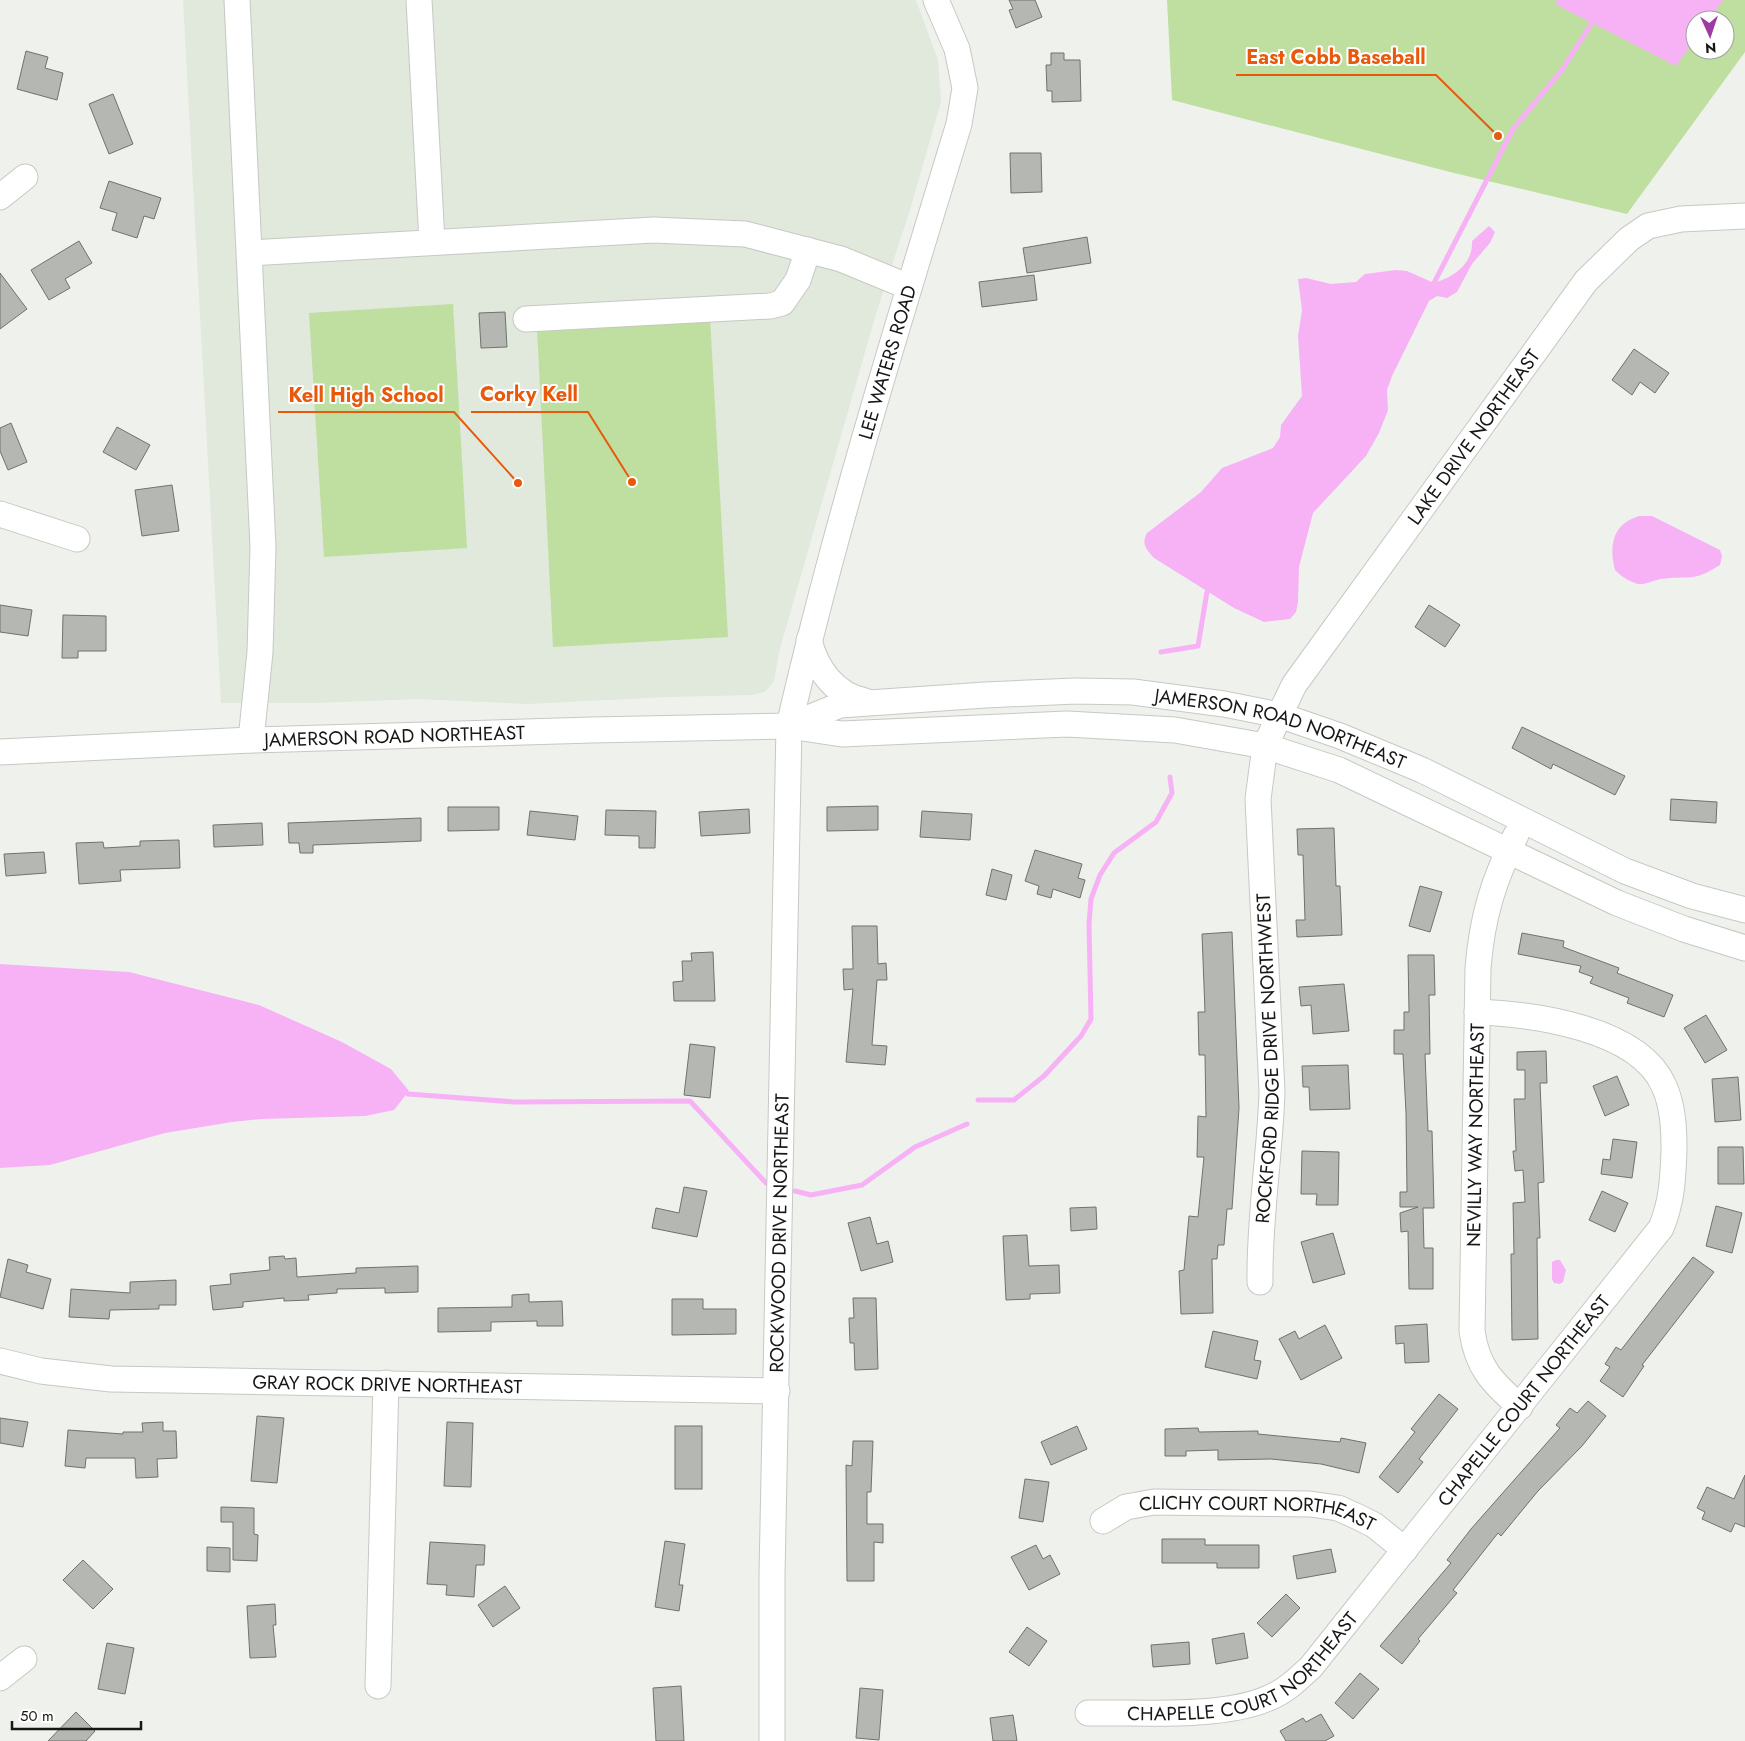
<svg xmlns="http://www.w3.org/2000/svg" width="1745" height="1741" font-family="Jost,sans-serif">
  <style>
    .built { fill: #e1e8dc }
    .green { fill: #bedf9f; fill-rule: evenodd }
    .water { fill: #f7b2f6 }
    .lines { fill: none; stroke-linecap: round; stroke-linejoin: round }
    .stream { stroke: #f7b2f6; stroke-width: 5 }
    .building { fill: #b5b8b2; stroke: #6f726d }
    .minor-casing { stroke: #c6c9c3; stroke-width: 27 }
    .minor { stroke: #fff; stroke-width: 25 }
    .labels { text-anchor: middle; stroke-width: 4; stroke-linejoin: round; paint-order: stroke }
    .street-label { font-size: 19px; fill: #171816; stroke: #fff }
    .leader { fill: none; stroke: #e8590c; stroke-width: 2 }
    .callout-dot { fill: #e8590c; stroke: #fff; stroke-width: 2 }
    .callout-label { font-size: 20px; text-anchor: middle; font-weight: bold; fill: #e8590c; stroke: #fff; stroke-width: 4; stroke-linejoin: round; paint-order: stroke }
  </style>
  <rect width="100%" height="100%" fill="#eff2ec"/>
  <!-- built -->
  <polygon class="built" points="183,0 916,0 938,60 941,102 910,210 876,314 779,652 774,681 765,692 752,695 669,697 527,704 419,699 317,703 221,703"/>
  <!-- green -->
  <g class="green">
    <path d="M1167,0H1745V52L1627,214L1454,173L1172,100ZM1695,20H1725V50H1695Z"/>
    <polygon points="453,304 467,548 324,557 309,313"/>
    <polygon points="710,318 728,637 553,647 537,328"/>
  </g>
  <!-- water -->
  <g class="water">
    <polygon points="1558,0 1723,0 1709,20 1695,20 1695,39 1676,66 1555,4"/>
    <path d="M1489,226L1495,232L1490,243L1472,264L1457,292L1447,298L1437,296L1429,301L1392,376L1387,390L1388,410L1379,433L1366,456L1313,513L1299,567L1298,602L1296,612L1290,619L1264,622L1234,608L1154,558C1146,549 1141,544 1147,533L1201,492L1222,468L1273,448L1280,437L1281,425L1302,396L1298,336L1302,310L1298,279L1306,278L1331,284L1356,282L1365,274L1396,270L1407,271L1434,283C1454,277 1473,264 1472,241Z"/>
    <path d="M1639,516H1652L1720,550L1722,556L1720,565C1692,583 1689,575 1661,579C1654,580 1645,585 1638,584C1628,581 1622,577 1615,570C1609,546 1612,524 1639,516Z"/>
    <polygon points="0,964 129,972 259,1005 342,1042 391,1069 409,1091 394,1110 365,1116 262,1119 232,1122 165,1133 50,1165 0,1168"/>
    <polygon points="1556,1260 1560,1260 1566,1270 1563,1282 1560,1284 1554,1283 1552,1279 1552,1262"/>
  </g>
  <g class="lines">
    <!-- stream -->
    <g class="stream">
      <polyline points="1434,283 1513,129 1562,70 1595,18"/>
      <polyline points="1161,652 1198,646 1207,592"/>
      <polyline points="408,1094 515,1102 690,1101 766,1183"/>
      <polyline points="978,1100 1014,1100 1044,1076 1081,1036 1091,1019 1089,924 1091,899 1100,875 1114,853 1156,822 1172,793 1170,777"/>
      <polyline points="795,1191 811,1195 862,1185 915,1147 967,1124"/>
    </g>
  </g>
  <!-- building -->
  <g class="building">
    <polygon points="1009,0 1035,0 1042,17 1016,28 1009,10 1013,9"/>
    <polygon points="26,51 48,57 45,68 63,73 57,100 17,89"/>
    <polygon points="1051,53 1064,53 1064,60 1080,60 1081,101 1052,102 1052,91 1047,91 1046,65 1051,65"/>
    <polygon points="113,94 133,144 109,154 89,104"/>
    <polygon points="1010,153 1041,153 1042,192 1011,193"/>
    <polygon points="109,181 161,198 154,219 144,216 137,238 112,230 117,213 100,208"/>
    <polygon points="1087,237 1091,263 1027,273 1023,248"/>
    <polygon points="79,241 92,263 65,279 70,288 49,300 31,270"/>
    <polygon points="0,273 27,309 0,329"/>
    <polygon points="1034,275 1037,300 982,307 979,282"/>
    <polygon points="505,312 507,347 481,348 479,313"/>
    <polygon points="1634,349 1669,373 1655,393 1640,382 1632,395 1612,380"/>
    <polygon points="11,423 27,462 8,470 0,451 0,428"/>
    <polygon points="117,427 150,445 136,470 103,452"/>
    <polygon points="172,485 179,531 142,536 135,490"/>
    <polygon points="0,605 32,610 28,636 0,632"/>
    <polygon points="1429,605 1460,625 1445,647 1415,627"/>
    <polygon points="63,615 106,616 106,651 78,651 78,658 62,658"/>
    <polygon points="1522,727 1625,776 1615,795 1553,764 1551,769 1512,748"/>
    <polygon points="1671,799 1717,802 1716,823 1670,820"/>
    <polygon points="878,806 878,830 827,831 827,807"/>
    <polygon points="448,807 499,807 499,830 448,831"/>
    <polygon points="749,809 750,833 701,836 699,812"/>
    <polygon points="606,810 656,811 655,848 639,848 639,836 605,835"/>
    <polygon points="530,811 578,816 575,840 527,835"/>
    <polygon points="922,811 972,814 970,840 920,837"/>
    <polygon points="421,818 421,841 313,845 313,853 300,853 299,843 289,843 288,823"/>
    <polygon points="262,823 263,845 214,847 213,825"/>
    <polygon points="1334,828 1336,886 1340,886 1342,935 1297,937 1296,920 1305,920 1303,855 1298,855 1297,829"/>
    <polygon points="179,840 180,868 120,870 121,881 79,884 76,843 103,842 104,848 140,846 140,841"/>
    <polygon points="1035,850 1082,864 1078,878 1085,880 1080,898 1053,889 1051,898 1037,894 1039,886 1025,881"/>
    <polygon points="44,852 46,873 6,876 4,854"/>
    <polygon points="992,869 1012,875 1006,900 986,895"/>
    <polygon points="1420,886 1442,892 1430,932 1409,926"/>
    <polygon points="852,926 877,926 878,964 886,963 887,980 877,980 872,1045 887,1046 885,1065 846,1062 853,989 844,990 843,969 853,969"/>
    <polygon points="1232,932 1239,1108 1232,1209 1227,1209 1224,1245 1218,1245 1217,1259 1212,1259 1213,1313 1181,1314 1179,1271 1184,1270 1189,1216 1198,1217 1204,1157 1197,1157 1198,1116 1206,1117 1205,1055 1199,1055 1198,1012 1205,1012 1202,934"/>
    <polygon points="1522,933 1564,941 1563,947 1619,968 1617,973 1673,995 1664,1017 1627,1003 1629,998 1590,983 1593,977 1579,972 1581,966 1518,954"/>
    <polygon points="713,952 715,1001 674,1001 673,982 683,981 682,961 692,961 691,953"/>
    <polygon points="1408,955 1434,955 1435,995 1429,995 1430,1054 1425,1054 1428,1131 1432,1131 1434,1208 1423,1208 1424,1248 1433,1248 1433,1289 1409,1289 1408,1231 1401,1232 1400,1213 1418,1207 1400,1207 1400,1192 1407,1192 1406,1113 1403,1054 1394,1054 1394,1030 1404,1030 1404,1012 1409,1012"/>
    <polygon points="1344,984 1349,1031 1313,1034 1311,1005 1301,1006 1299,987"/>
    <polygon points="1706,1015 1727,1050 1705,1063 1684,1028"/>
    <polygon points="690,1044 715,1047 710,1098 684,1095"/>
    <polygon points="1546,1051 1547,1083 1540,1083 1544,1182 1538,1183 1540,1238 1537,1238 1538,1339 1512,1340 1511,1254 1514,1254 1513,1203 1525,1202 1523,1170 1515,1171 1513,1151 1516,1151 1514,1099 1525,1099 1525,1070 1517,1070 1517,1052"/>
    <polygon points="1348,1065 1350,1109 1310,1110 1309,1087 1303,1087 1302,1066"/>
    <polygon points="1617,1076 1629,1105 1605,1116 1593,1086"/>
    <polygon points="1738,1077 1741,1120 1715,1122 1712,1079"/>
    <polygon points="1613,1139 1637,1142 1632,1178 1601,1174 1603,1159 1610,1160"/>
    <polygon points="1718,1147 1743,1147 1744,1184 1718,1184"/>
    <polygon points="1302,1151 1339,1152 1338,1205 1316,1205 1317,1194 1301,1194"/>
    <polygon points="684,1187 707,1191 697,1237 652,1228 656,1208 679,1213"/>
    <polygon points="1602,1191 1628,1203 1615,1232 1589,1220"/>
    <polygon points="1716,1206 1742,1213 1732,1253 1706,1246"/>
    <polygon points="1096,1207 1097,1229 1071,1231 1070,1208"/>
    <polygon points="870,1217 877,1244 888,1241 893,1262 861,1271 848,1223"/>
    <polygon points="1333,1233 1345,1274 1313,1283 1301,1242"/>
    <polygon points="1027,1235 1029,1266 1059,1265 1060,1293 1030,1294 1030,1299 1006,1300 1003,1236"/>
    <polygon points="284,1256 285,1259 296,1258 297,1277 356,1273 356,1268 418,1266 418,1292 385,1293 385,1288 337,1289 337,1293 308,1295 309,1300 284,1301 284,1298 243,1302 243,1307 213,1310 210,1286 231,1284 230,1274 270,1270 269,1257"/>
    <polygon points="1693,1257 1714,1272 1642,1365 1644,1366 1623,1397 1600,1381 1610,1367 1605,1364 1616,1347 1621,1350"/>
    <polygon points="8,1259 28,1265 26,1272 51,1279 43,1309 0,1297"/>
    <polygon points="176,1280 176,1305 159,1305 159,1309 110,1310 109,1319 69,1317 71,1289 130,1293 130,1282"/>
    <polygon points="529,1294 529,1302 562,1301 563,1326 537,1326 537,1321 491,1322 491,1331 438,1332 438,1308 512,1307 512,1295"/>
    <polygon points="853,1298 876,1298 878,1369 855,1370 854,1343 850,1343 849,1318 854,1318"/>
    <polygon points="672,1299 703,1299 703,1309 736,1309 736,1334 672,1335"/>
    <polygon points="1427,1324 1429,1362 1405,1363 1404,1343 1396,1344 1395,1326"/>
    <polygon points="1325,1325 1342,1358 1301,1380 1279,1339 1295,1331 1299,1339"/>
    <polygon points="1213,1331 1258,1341 1254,1360 1261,1361 1257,1379 1205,1367"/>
    <polygon points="1439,1394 1458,1409 1419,1459 1423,1462 1398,1493 1379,1477 1415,1432 1411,1429"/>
    <polygon points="1588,1401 1606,1416 1582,1446 1538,1491 1501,1536 1498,1533 1453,1590 1457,1593 1418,1639 1420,1641 1402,1664 1380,1646 1451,1563 1447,1560 1471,1529 1560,1428 1556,1425 1570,1408 1577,1413"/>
    <polygon points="257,1416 284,1418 277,1483 251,1481"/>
    <polygon points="0,1418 28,1422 23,1447 0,1443"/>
    <polygon points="163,1422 163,1431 176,1431 177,1458 157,1459 158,1477 136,1478 135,1458 86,1458 85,1468 65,1466 68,1430 123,1434 123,1432 143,1432 142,1423"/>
    <polygon points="447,1422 473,1423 471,1487 444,1486"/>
    <rect x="675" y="1426" width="27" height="63"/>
    <polygon points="1077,1426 1087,1449 1051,1465 1041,1442"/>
    <polygon points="1198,1428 1199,1432 1258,1431 1258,1434 1340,1442 1341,1438 1366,1443 1359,1473 1321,1464 1271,1459 1218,1460 1218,1450 1186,1451 1186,1456 1165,1456 1165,1429"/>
    <polygon points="853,1441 873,1441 871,1492 867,1492 867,1524 883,1524 883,1543 874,1542 874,1581 847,1581 846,1465 852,1466"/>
    <polygon points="1745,1475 1745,1527 1735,1523 1731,1532 1702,1519 1705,1512 1697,1508 1707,1487 1734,1499"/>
    <polygon points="1025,1479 1049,1482 1043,1522 1019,1518"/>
    <polygon points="221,1507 254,1508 254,1534 258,1535 257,1561 233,1560 233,1522 221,1522"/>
    <polygon points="1162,1539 1205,1539 1205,1545 1259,1545 1259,1568 1217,1568 1217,1563 1162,1563"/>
    <polygon points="665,1541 685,1544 679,1585 683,1585 679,1611 655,1607"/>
    <polygon points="430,1542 485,1545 484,1565 476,1565 474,1597 446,1595 447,1585 427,1584"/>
    <polygon points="1036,1545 1043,1559 1050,1555 1060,1574 1029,1590 1011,1557"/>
    <polygon points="207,1547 230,1548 230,1572 207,1571"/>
    <polygon points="1331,1549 1336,1572 1297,1579 1293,1556"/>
    <polygon points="83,1560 113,1589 93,1609 63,1580"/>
    <polygon points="505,1586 520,1608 493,1627 478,1605"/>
    <polygon points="1286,1594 1300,1608 1272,1637 1257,1623"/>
    <polygon points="275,1604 276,1625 273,1625 276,1657 250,1658 247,1606"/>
    <polygon points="1027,1627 1047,1641 1029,1666 1009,1652"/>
    <polygon points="1244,1633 1248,1658 1216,1664 1212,1639"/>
    <polygon points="1189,1642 1190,1664 1153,1667 1151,1645"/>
    <polygon points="107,1643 134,1648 125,1694 98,1689"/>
    <polygon points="1360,1673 1379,1689 1353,1719 1335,1703"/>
    <polygon points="681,1686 684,1741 656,1741 653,1688"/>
    <polygon points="860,1688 883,1690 879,1740 856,1738"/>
    <polygon points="76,1712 95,1731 86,1741 48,1741"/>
    <polygon points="1321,1714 1334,1736 1325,1741 1286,1741 1280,1731 1303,1718 1306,1722"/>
    <polygon points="1013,1715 1017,1741 993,1741 990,1718"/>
  </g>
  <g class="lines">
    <defs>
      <g id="minor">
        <polyline points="237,0 263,547 260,652 251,740"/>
        <polyline points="419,0 432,242"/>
        <polyline points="0,197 25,177"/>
        <polyline points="250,253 654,230 745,234 841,259 909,287"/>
        <polyline points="526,319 770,306 782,303 798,280 808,250"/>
        <polyline points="0,514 77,539"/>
        <path d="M809,640C816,669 835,695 865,701"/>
        <path id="s1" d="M789,726L840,705L985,695L1075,691L1133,692L1224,704L1279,715L1340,736L1422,770L1625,871L1692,896L1745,910"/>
        <path id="s2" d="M0,752L251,740L592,730L789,726L842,734L1067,724L1175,730L1265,746L1339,770L1617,903L1684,929L1745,948"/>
        <path d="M1516,835C1493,881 1482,918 1478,968L1472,1331C1477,1368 1493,1383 1520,1407"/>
        <path id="s3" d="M1260,1282C1259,1218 1270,1155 1272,1092L1258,799L1265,746L1294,685L1586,281L1629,239L1648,226L1681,219L1745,216"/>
        <path id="s4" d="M0,1361L41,1371L111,1379L777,1391"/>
        <path id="s5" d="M1103,1521L1126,1507L1154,1502L1310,1504L1338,1508L1358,1517L1374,1525L1405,1550"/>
        <polyline points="0,1678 24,1659"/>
        <polyline points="378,1686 386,1383"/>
        <path id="s6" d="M1088,1713C1141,1712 1224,1719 1271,1697C1287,1690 1299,1678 1311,1667L1661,1228C1672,1202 1673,1178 1674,1150C1674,1128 1673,1106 1664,1086C1639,1028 1533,1014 1477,1012"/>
        <path id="s7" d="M772,1741V1575L789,726C836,522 898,324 959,124L965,88L957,49L936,0"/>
      </g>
    </defs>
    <!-- minor casing -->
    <use href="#minor" class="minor-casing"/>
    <!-- minor -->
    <use href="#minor" class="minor"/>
  </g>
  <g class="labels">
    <!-- street labels -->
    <g class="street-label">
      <text dy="7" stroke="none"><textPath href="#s7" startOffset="1392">LEE WATERS ROAD</textPath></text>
      <text dy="7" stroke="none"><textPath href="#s3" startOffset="911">LAKE DRIVE NORTHEAST</textPath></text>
      <text dy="7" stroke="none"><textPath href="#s1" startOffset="501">JAMERSON ROAD NORTHEAST</textPath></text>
      <text dy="7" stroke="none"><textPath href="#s2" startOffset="395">JAMERSON ROAD NORTHEAST</textPath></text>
      <text dy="7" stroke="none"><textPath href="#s3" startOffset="224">ROCKFORD RIDGE DRIVE NORTHWEST</textPath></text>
      <text transform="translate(1475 1135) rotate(-89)" y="7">NEVILLY WAY NORTHEAST</text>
      <text dy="7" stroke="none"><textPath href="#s7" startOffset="508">ROCKWOOD DRIVE NORTHEAST</textPath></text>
      <text dy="7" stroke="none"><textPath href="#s4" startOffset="389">GRAY ROCK DRIVE NORTHEAST</textPath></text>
      <text dy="7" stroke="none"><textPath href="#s6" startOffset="576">CHAPELLE COURT NORTHEAST</textPath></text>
      <text dy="7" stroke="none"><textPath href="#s5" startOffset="160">CLICHY COURT NORTHEAST</textPath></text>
      <text dy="7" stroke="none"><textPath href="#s6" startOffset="171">CHAPELLE COURT NORTHEAST</textPath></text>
    </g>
  </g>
  <!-- callouts -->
  <path class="leader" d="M1498 136L1436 75H1236M632 482L588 412H471M518 483L454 412H278"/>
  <g class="callout-dot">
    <circle cx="1498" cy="136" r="5"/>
    <circle cx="632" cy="482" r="5"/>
    <circle cx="518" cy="483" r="5"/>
  </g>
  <g class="callout-label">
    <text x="1336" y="64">East Cobb Baseball</text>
    <text x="529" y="401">Corky Kell</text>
    <text x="366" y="402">Kell High School</text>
  </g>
  <!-- north arrow -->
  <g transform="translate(1710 35) rotate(177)"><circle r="24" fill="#ffffff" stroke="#a2a3a2"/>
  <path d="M0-4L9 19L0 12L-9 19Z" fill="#9e3ba1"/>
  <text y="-8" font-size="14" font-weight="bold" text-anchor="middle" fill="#171816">N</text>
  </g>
  <!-- scale -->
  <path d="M12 1721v8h129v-8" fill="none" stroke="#171816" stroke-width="2.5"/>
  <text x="20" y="1721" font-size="15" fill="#171816" stroke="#ffffff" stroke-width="4" paint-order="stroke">50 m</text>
</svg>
